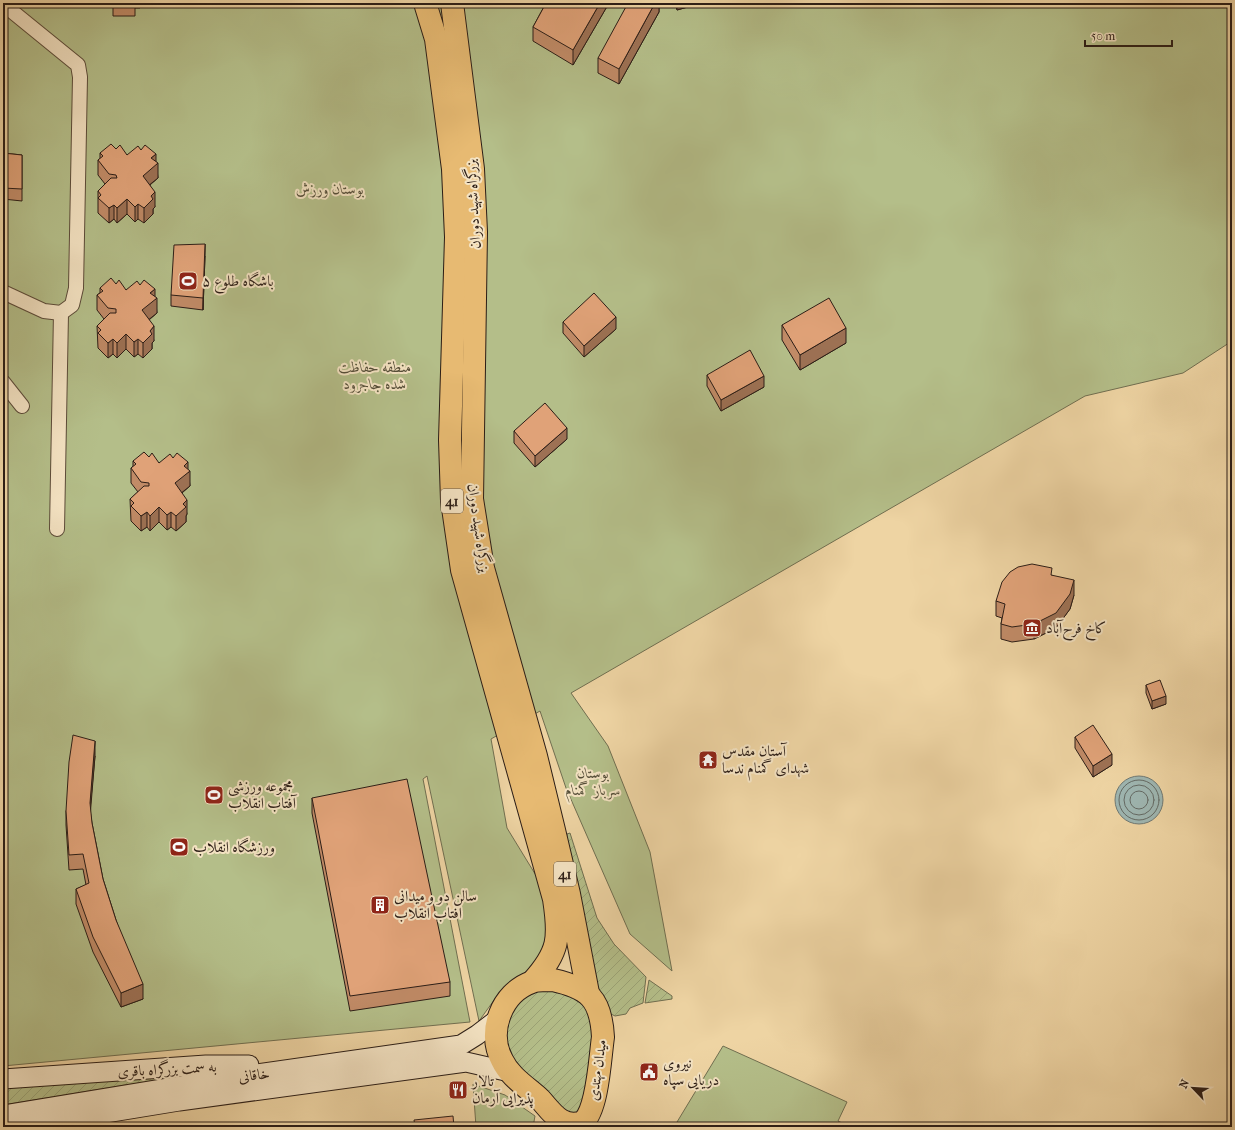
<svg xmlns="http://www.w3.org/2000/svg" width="1235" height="1130" font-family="'IM FELL French Canon',Amiri,serif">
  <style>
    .green { fill: #b4be89; stroke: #706e50 }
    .garden { fill: url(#garden-furrows); stroke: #706e50 }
    .water { fill: #9eb6b1; stroke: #707973 }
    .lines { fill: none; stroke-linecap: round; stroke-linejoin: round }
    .shore { stroke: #646a64; stroke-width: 1 }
    .street-casing { stroke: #5c4b39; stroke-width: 16 }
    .secondary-casing { stroke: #2b1d16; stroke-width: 21 }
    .highway-casing { stroke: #2b1d16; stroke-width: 24 }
    .street { stroke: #f4e3c3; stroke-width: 14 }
    .secondary { stroke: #f4e3c3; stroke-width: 19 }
    .highway { stroke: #e7ba72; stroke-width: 22 }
    .wall { fill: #c18b67; stroke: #2b1d16 }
    .shaded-wall { fill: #9d7154; stroke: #2b1d16 }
    .building { fill: #e0a278; stroke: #2b1d16 }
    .labels { text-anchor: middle; stroke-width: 4; stroke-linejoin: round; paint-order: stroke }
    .shield { fill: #f4e3c3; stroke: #67584a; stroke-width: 1 }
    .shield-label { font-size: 14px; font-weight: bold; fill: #2b1d16 }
    .park-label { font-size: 15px; font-style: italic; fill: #544d38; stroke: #f4e3c3 }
    .street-label { font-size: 15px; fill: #2b1d16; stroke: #f4e3c3 }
    .poi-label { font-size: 15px; fill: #2b1d16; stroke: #f4e3c3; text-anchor: start }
  </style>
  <defs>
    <pattern id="garden-furrows" width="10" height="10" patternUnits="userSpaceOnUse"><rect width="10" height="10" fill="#b4be89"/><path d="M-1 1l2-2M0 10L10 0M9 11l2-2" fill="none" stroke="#9ba376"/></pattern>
  </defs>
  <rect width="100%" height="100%" fill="#eed4a3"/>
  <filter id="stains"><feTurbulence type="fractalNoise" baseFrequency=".005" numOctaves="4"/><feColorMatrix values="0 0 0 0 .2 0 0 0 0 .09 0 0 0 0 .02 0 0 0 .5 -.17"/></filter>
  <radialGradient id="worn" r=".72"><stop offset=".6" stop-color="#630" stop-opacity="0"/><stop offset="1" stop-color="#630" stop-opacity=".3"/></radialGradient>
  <!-- green -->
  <g class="green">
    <polygon points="3,3 1232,3 1232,341 1183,373 1085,396 571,693 608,746 650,852 672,971 630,934 566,788 540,711 491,739 507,828 540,882 550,933 535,967 508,984 497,996 479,1021 427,776 423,779 470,1022 3,1066"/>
    <polygon points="723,1046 847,1102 838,1121 850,1127 674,1127"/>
    <polygon points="473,1084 505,1095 535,1116 533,1127 476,1127"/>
  </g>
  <!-- garden -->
  <g class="garden">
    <polygon points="570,833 597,918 614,944 646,977 643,1003 630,1008 626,1014 615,1016 609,1013 598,990 567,839 567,834"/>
    <polygon points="649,980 672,996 672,999 645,1003"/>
    <polygon points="547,990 568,993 586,1005 595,1024 587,1096 575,1121 533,1081 505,1051 506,1020 522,999 536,992"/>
    <polygon points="254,1069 125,1085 3,1105 3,1086"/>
  </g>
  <!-- water -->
  <circle class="water" cx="1139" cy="800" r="24"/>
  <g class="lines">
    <!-- shore -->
    <g class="shore">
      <circle cx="1139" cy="800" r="20"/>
      <circle cx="1139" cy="800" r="15"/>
      <circle cx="1139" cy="800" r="9"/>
    </g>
    <defs>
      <g id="street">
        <polyline points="3,4 78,65 80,77 76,288 72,305 61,313 44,311 3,292"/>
        <polyline points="3,382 22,406"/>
        <polyline points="57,529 61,313"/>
      </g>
      <g id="secondary">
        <polyline points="3,1079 206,1065 249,1065"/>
        <polyline points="3,1115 222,1079 461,1045 477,1035 498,1019"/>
        <polyline points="20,1127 179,1101 466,1062 510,1072"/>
      </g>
      <g id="highway">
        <path d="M425,3L436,39L453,169L456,237L450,440L452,501L462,570L554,899C560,938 559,952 533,981"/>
        <polyline points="452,3 473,169 476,232 472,499 483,568 536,756 554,830 569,894 588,993"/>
        <path d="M553,980C589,988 601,999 603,1037C600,1057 598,1109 583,1122C562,1130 551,1111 540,1099C527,1087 510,1077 502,1060C487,1032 501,993 532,982C538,979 546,981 553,980Z"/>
      </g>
    </defs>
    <!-- street casing -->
    <use href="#street" class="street-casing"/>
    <!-- secondary casing -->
    <use href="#secondary" class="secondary-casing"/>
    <!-- highway casing -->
    <use href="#highway" class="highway-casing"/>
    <!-- street -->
    <use href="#street" class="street"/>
    <!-- secondary -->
    <use href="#secondary" class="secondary"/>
    <!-- highway -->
    <use href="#highway" class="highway"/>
  </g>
  <!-- wall -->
  <g class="wall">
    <polygon points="113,3 140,3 140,8 135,8 135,16 113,16"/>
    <polygon points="546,3 609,3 573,65 533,41 533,27"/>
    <polygon points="659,3 659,12 619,84 598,73 598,58"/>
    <polygon points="675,3 702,3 677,10"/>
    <polygon points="116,149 127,155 141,150 156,162 158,178 150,185 155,207 153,209 153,214 144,223 138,219 135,222 127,214 117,223 114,219 109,223 98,213 98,191 105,184 98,175 98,160 100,159 100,153"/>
    <polygon points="3,153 22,155 22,201 3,199"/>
    <polygon points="205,256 203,310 171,306 171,295"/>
    <polygon points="116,284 126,290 140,285 155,297 157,313 149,320 154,341 152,343 152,349 143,358 138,354 134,357 126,349 117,358 113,354 108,358 98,348 97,326 104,319 97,310 97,295 100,293 100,288"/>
    <polygon points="563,322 616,329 584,357 563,333"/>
    <polygon points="782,325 846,343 800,370 782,340"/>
    <polygon points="707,375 764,387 721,411 707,386"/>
    <polygon points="514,431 567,439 535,467 514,443"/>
    <polygon points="149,457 159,463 173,458 188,470 190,486 182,493 187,514 186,516 186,522 176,531 171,527 167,530 159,522 150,531 147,527 141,531 131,521 130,499 138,492 131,483 131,468 133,466 133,461"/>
    <polygon points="1052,575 1074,595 1070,609 1056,628 1034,639 1012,642 1001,639 1001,624 1002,618 996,616 996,601"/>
    <polygon points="1146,685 1166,704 1152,709 1146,693"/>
    <polygon points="1075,737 1112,765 1093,777 1075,748"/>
    <polygon points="95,756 90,810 92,823 103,879 116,920 143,999 121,1007 93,952 76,904 76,889 86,885 83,869 69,870 66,825 66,811"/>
    <polygon points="312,798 450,982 450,996 350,1011 312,813"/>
  </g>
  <!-- shaded-wall -->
  <g class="shaded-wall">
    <polygon points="600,3 609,3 573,65 573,50"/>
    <polygon points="655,3 659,3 659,12 619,84 619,69"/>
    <polygon points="677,3 702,3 677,10"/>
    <polygon points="156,154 156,165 158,163 158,178 143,190 143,176 151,158"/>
    <polygon points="155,192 155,207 153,209 153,214 144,223 144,208 151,196"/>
    <polygon points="127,199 127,214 117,223 117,208"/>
    <polygon points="138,204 138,219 135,222 135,207"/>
    <polygon points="114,205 114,219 109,223 109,208"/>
    <polygon points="205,244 205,256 203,310 203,298"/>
    <polygon points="155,289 155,300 157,298 157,313 142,325 142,310 150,293"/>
    <polygon points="616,317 616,329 584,357 584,346"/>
    <polygon points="154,326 154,341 152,343 152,349 143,358 143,343 150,331"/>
    <polygon points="846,328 846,343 800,370 800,355"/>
    <polygon points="126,334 126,349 117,358 117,343"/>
    <polygon points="113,339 113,354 108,358 108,343"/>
    <polygon points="138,339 138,354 134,357 134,342"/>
    <polygon points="764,376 764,387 721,411 721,400"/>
    <polygon points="567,428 567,439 535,467 535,456"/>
    <polygon points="188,462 188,473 190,471 190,486 175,498 175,483 184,466"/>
    <polygon points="187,500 187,514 186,516 186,522 176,531 176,516 183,504"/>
    <polygon points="159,507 159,522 150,531 150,516"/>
    <polygon points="147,512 147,527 141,531 141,516"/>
    <polygon points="171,512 171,527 167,530 167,515"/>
    <polygon points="1074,580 1074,595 1070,609 1056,628 1034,639 1034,624"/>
    <polygon points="1166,696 1166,704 1152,709 1152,701"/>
    <polygon points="95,741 95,756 90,817 90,803"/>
    <polygon points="1112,754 1112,765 1093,777 1093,766"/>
    <polygon points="143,984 143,999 121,1007 121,993"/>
  </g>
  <!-- building -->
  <g class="building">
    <polygon points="113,3 135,3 135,5 113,4"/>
    <polygon points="546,3 600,3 573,50 533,27"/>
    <polygon points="628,3 655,3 619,69 598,58"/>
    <polygon points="111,144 116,149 120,145 127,155 138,146 141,150 145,145 156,154 151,158 158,163 143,176 155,192 151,196 153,199 144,208 138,204 135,207 127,199 117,208 114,205 109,208 98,198 101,195 98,191 111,178 117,178 116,175 109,174 98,160 103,156 100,153"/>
    <polygon points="3,153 22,155 22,189 3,188"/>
    <polygon points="205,244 203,298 171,295 174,245"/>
    <polygon points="111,278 116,284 119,280 126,290 137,281 140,285 144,280 155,289 150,293 157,298 142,310 154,326 150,331 152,334 143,343 138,339 134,342 126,334 117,343 113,339 108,343 98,333 101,330 97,326 110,313 116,313 116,309 108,308 97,295 103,291 100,288"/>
    <polygon points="594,293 616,317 584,346 563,322"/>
    <polygon points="829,298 846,328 800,355 782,325"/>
    <polygon points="750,350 764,376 721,400 707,375"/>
    <polygon points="545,403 567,428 535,456 514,431"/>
    <polygon points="144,452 149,457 152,453 159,463 170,454 173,458 177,453 188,462 184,466 190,471 175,483 187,500 183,504 186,507 176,516 171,512 167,515 159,507 150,516 147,512 141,516 131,506 134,503 130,499 144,486 149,486 149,483 141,482 131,468 136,464 133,461"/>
    <polygon points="1032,564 1052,568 1051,575 1074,580 1070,594 1056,613 1034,624 1012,627 1001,624 1005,604 996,601 1002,582 1010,572 1018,567"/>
    <polygon points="1160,680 1166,696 1152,701 1146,685"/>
    <polygon points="1093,725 1112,754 1093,766 1075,737"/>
    <polygon points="73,735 95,741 90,803 92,823 103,879 116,920 143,984 121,993 93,937 76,889 89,883 83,854 69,855 66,811 69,762"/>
    <polygon points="407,779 450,982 350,996 312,798"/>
    <polygon points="453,1116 454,1127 415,1127 414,1120"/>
  </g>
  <!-- icons -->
  <defs>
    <symbol id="stadium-square" viewBox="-11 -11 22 22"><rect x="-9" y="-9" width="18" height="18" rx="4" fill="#8f2418" stroke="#f4e3c3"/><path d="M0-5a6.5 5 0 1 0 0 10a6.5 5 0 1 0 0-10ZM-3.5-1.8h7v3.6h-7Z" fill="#fff"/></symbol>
    <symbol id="museum-square" viewBox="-11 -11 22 22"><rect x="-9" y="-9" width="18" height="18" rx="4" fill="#8f2418" stroke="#f4e3c3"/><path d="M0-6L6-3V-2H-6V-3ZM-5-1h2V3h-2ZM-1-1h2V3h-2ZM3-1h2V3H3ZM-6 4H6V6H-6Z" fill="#fff"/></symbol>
    <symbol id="temple-square" viewBox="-11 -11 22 22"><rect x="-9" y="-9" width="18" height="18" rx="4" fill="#8f2418" stroke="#f4e3c3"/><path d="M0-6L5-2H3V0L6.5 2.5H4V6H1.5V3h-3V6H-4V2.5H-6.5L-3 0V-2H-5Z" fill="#fff"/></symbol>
    <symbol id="building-square" viewBox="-11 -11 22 22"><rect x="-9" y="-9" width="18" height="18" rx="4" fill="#8f2418" stroke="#f4e3c3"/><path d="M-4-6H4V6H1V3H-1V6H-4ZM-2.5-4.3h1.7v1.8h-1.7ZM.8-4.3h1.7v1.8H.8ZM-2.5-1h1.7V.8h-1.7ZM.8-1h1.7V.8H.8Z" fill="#fff"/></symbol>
    <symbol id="civic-square" viewBox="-11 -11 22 22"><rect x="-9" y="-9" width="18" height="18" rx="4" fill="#8f2418" stroke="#f4e3c3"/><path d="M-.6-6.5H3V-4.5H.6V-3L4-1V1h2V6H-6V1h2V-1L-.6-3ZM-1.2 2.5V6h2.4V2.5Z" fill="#fff"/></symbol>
    <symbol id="restaurant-square" viewBox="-11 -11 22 22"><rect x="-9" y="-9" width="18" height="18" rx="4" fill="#8f2418" stroke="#f4e3c3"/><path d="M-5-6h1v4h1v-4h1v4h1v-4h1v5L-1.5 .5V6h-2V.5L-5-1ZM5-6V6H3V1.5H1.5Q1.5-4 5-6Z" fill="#fff"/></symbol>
  </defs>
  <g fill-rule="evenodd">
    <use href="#stadium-square" x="177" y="270" width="22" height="22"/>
    <use href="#museum-square" x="1021" y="617" width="22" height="22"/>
    <use href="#temple-square" x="697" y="749" width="22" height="22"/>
    <use href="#stadium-square" x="203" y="784" width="22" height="22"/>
    <use href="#stadium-square" x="168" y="836" width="22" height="22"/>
    <use href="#building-square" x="369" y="894" width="22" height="22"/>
    <use href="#civic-square" x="638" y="1061" width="22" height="22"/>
    <use href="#restaurant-square" x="447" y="1079" width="22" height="22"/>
  </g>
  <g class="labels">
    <!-- shield labels -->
    <g class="shield">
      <rect x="441" y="489" width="22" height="24" rx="3"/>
      <rect x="554" y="862" width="22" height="24" rx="3"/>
    </g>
    <g class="shield-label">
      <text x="452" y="506">41</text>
      <text x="565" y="879">41</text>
    </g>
    <!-- park labels -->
    <g class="park-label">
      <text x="330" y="194">بوستان ورزش</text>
      <text x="375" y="372">منطقه حفاظت<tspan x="375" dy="17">شده جاجرود</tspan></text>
      <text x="593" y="778">بوستان<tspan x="593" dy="17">سرباز گمنام</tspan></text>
    </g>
    <!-- street labels -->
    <g class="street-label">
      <text transform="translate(473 204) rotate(-93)" y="5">بزرگراه شهید دوران</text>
      <text transform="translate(479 528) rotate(82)" y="5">بزرگراه شهید دوران</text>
      <text transform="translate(167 1069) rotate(-3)" y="5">به سمت بزرگراه باقری</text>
      <text transform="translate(597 1070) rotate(-82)" y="5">میدان مهتدی</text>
      <text transform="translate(254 1075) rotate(-7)" y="5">خاقانی</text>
    </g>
    <!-- poi labels -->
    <g class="poi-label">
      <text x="202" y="286">باشگاه طلوع ۵</text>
      <text x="1046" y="633">کاخ فرح‌آباد</text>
      <text x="722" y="756">آستان مقدس<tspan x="722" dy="17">شهدای گمنام ندسا</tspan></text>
      <text x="228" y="791">مجموعه ورزشی<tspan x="228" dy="17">آفتاب انقلاب</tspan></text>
      <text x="193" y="852">ورزشگاه انقلاب</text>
      <text x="394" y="901">سالن دو و میدانی<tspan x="394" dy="17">افتاب انقلاب</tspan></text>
      <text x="663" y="1068">نیروی<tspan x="663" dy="17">دریایی سپاه</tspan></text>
      <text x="472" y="1086">تالار<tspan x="472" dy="17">پذیرایی آرمان</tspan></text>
    </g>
  </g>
  <!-- margin -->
  <rect width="1235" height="1130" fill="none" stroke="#eed4a3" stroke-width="16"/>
  <rect x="4" y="4" width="1227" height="1122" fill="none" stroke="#2b1d16" stroke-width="2"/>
  <rect x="8" y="8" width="1219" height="1114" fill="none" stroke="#2b1d16"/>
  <!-- north arrow -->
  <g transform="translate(1193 1088) rotate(295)" stroke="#f4e3c3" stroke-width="3" paint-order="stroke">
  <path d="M0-3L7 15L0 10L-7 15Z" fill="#2b1d16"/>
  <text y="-6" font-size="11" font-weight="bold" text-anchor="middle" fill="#2b1d16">N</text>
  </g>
  <!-- scale -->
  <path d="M1085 40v6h87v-6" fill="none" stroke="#2b1d16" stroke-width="2"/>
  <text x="1091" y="40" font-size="12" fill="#2b1d16" stroke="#f4e3c3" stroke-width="3" paint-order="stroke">50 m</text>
  <rect width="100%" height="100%" filter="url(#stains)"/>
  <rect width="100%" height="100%" fill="url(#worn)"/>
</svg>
